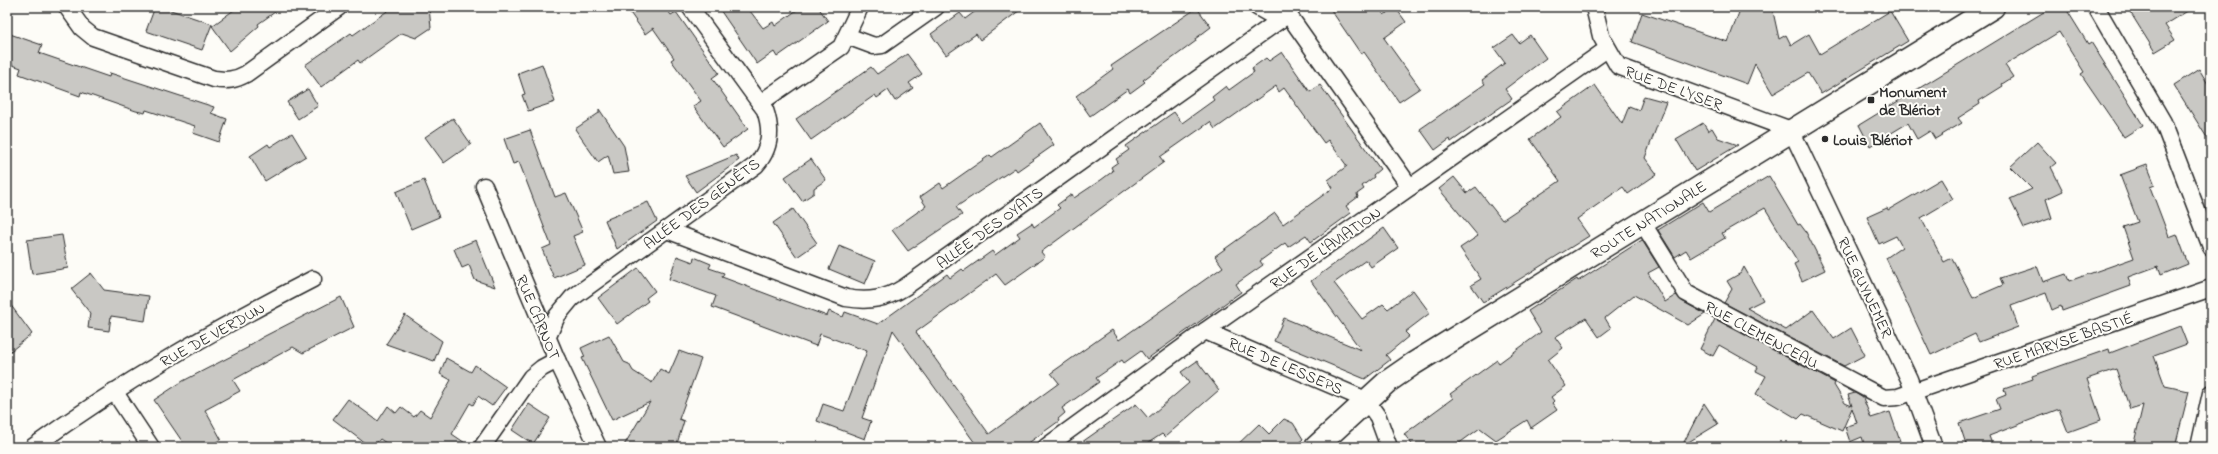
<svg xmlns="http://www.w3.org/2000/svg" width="2218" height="454" font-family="'Indie Flower',sans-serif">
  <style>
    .building { fill: #c9c8c4; stroke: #2b2b2b; fill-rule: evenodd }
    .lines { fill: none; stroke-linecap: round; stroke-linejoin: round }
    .street-casing { stroke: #2b2b2b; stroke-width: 19 }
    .primary-casing { stroke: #2b2b2b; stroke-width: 25 }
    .street { stroke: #fdfcf7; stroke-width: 16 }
    .primary { stroke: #fdfcf7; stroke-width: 22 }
    .poi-dot { fill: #2b2b2b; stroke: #fdfcf7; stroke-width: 1.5 }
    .labels { text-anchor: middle; stroke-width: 4; stroke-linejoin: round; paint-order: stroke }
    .street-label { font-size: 16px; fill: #2b2b2b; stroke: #fdfcf7 }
    .poi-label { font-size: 16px; font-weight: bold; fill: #2b2b2b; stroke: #fdfcf7; text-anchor: start }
  </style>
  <rect width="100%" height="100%" fill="#fdfcf7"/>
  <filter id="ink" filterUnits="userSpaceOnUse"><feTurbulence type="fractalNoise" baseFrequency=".025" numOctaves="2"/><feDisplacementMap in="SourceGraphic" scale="8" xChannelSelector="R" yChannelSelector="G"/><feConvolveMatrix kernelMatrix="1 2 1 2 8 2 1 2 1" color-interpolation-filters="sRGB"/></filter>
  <g filter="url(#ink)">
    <!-- building -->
    <g class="building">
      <polygon points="155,7 162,7 212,24 202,50 146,31"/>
      <polygon points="238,7 282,7 258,24 259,26 230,51 212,26"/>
      <polygon points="393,7 429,7 431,28 416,38 402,33 360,63 358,60 321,87 305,65 351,33 353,35"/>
      <polygon points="626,7 665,7 671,15 676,12 719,73 712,78 748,129 723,147 693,106 701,101 671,60 674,58 653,28 645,34"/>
      <polygon points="718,7 747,7 763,28 773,22 775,26 801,7 818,7 828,21 777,57 774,52 757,64"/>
      <polygon points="981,7 1024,7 980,40 976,34 946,55 931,34 960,13 965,19"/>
      <polygon points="1329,7 1379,7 1384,15 1395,7 1406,22 1384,38 1420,88 1399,102 1364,52 1361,54"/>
      <polygon points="1741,7 1772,7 1779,39 1786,35 1791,45 1809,34 1820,54 1890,11 1908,41 1821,94 1808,73 1773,94 1755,64 1747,84 1632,42 1642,13 1728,42"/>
      <polygon points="2052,7 2065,7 2088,44 2091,42 2143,125 2124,137 2081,74 2084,72 2059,32 2005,65 2013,77 2002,84 2003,86 1979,101 1980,104 1958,118 1962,123 1935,139 1930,131 1917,139 1908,123 1870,146 1859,125"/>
      <polygon points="2127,7 2194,7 2165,25 2175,40 2155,52"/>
      <polygon points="1197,8 1211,27 1195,39 1196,41 1143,80 1145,82 1130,93 1128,89 1090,116 1076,96 1113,69 1111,66"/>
      <polygon points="7,33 42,45 39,53 109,77 110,73 214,107 211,113 227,119 219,142 193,133 195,126 146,110 145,113 136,111 81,92 80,96 19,74 21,68 7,63"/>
      <polygon points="1513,35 1519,43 1530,35 1546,58 1505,89 1512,99 1451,142 1450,139 1435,150 1420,129 1485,84 1482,80 1505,63 1494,48"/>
      <path d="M1282,52L1310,92L1320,85L1380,169L1373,175L1374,177L1362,186L1364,189L1357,194L1358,197L1346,206L1351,213L1311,242L1306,235L1288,247L1285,243L1260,261L1263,265L1236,284L1241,292L1147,359L1141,351L1124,363L1122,360L1096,378L1099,382L1062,408L1065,413L1058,419L1059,421L1023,447H970L975,443L893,330L862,418L871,421L865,439L817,421L823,404L844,411L867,351L820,334L816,346L712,307L716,296L669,279L677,256L693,262L694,257L711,264L709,268L724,273L722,277L780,299L827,316L829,311L843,317L845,312L878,324L947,274L950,278L962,269L964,271L992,251L995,255L1020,237L1017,233L1032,223L1034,227L1060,208L1057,205L1072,194L1074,198L1101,180L1113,171L1111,167L1118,162L1116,159L1129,150L1126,146L1174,112L1182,123L1214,100L1212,97L1226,86L1229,90L1254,72L1252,68L1266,58L1269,61ZM1276,86L1279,92L1284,88L1324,143L1328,140L1347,166L1328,180L1333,188L1283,224L1275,213L1215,256L1223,267L1119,340L1112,330L1051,373L1059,383L989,434L916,332L996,274L1005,285L1045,257L1041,252L1164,162L1160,157L1210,122L1215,129Z"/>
      <polygon points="907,54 922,74 909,83 913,88 895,101 888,90 877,98 875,95 811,140 796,119 871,67 877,74"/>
      <polygon points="542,64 555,102 528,111 522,95 525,94 518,73"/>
      <polygon points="2199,69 2211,89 2211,144 2174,85"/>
      <polygon points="1595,85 1622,124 1629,106 1639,110 1644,96 1666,102 1645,158 1657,174 1628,194 1623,187 1577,219 1589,236 1483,302 1471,285 1481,279 1460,248 1478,236 1439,189 1454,177 1467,193 1476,187 1502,220 1560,181 1530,139 1561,117 1557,112"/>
      <polygon points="308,89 318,106 298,119 287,102"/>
      <polygon points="599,109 624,146 629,172 613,174 608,155 598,162 575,129 599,113"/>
      <polygon points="453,118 471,144 444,163 425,137"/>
      <polygon points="1040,123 1054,145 1017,171 1015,168 956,207 962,215 908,251 892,230 926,206 920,197 940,183 943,188 990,155 992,157"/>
      <polygon points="1703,123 1708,131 1712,128 1718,138 1738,145 1695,171 1676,139"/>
      <polygon points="530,130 555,197 566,193 583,232 573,236 585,265 554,278 542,249 551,245 519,162 513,164 504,139"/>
      <polygon points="292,133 306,156 265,181 250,156 268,144 270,147"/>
      <polygon points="2037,142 2056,163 2051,167 2063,191 2046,199 2052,218 2024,228 2010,199 2032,189 2010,167"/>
      <polygon points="736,155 739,160 696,192 685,176"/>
      <polygon points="811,159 826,180 814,188 814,193 802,201 785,177"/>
      <polygon points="2147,165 2155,185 2150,187 2169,237 2177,234 2188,264 2161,275 2158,266 2128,277 2131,286 2062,311 2061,306 2052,310 2046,293 2011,306 2018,327 1979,342 1975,334 1931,355 1886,258 1902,247 1896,236 1879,244 1867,217 1887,208 1888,210 1941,179 1953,199 1921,218 1944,262 1952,258 1973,298 2003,285 2000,278 2037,266 2043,282 2066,274 2069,281 2134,258 2123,227 2138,222 2120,175"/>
      <polygon points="1769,176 1798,225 1800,224 1806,232 1825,270 1802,281 1794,264 1798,262 1765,208 1722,233 1725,238 1691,258 1686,250 1675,257 1658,230 1703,202 1709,212"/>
      <polygon points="424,180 439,217 411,229 396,192"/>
      <polygon points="648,202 657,221 617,249 605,220"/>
      <polygon points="793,209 817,243 797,257 773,223"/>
      <polygon points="1384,228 1398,248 1371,267 1366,260 1334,283 1362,319 1383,304 1388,309 1413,290 1430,313 1405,332 1409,336 1386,355 1390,360 1365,379 1274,341 1284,318 1361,350 1311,281"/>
      <polygon points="62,235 68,268 32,274 27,240"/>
      <polygon points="476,240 495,287 475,280 469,265 462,268 454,249"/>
      <polygon points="1642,240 1659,267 1648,273 1665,302 1676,295 1682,301 1705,314 1688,325 1634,295 1605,318 1611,328 1599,337 1586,318 1555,337 1563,348 1548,360 1566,386 1551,397 1554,401 1552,403 1557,410 1531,428 1527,420 1496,440 1480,428 1454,447 1414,447 1404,434 1453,398 1450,394 1497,360 1499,363 1541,332 1528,311 1577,279 1578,281"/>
      <polygon points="839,246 875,261 865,284 829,269"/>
      <polygon points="1744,267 1763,300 1747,308 1786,330 1813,310 1834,339 1851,328 1865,355 1844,366 1724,303 1732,289 1727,281 1741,273"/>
      <polygon points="638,268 655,291 646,298 648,301 617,324 598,298"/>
      <polygon points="91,273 104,290 149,296 145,321 111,316 109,331 88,328 90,313 71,289"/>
      <polygon points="341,297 354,327 303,353 293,347 233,380 240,391 205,410 221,439 209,447 186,447 154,400 183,381 249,347 248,346 263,337"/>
      <polygon points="7,300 32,334 7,354"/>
      <polygon points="405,315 442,341 434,361 386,344"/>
      <polygon points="1715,319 1835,383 1834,385 1845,403 1852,406 1848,395 1855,393 1863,398 1871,418 1890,412 1902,447 1865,447 1862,437 1850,442 1845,427 1857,423 1852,408 1842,431 1803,414 1798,419 1756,394 1766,376 1756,371 1758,367 1719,345 1713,356 1700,349"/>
      <polygon points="2180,326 2187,344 2154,356 2165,386 2189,391 2175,447 2133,447 2143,405 2130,409 2116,369 2087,379 2101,420 2068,432 2059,409 1989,436 1993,447 1967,447 1959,423 2000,409 1996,399 2006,395 2004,389 2033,379 2032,376 2063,365 2109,349 2110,353"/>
      <polygon points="609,335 624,362 629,364 633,371 652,383 660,369 669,374 679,351 701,359 679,419 684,421 676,447 623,447 650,402 612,420 582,358 585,357 581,348"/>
      <polygon points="446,358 471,372 475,365 506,387 492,406 478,396 473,405 470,403 452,434 471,447 392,447 380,439 373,447 370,447 333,419 348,399 378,421 388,406 396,413 401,407 414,417 420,410 430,417 451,380 440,374"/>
      <polygon points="1197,361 1219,390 1165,437 1162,434 1142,447 1075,447 1136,404 1148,418 1189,383 1181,372"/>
      <polygon points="1704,403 1718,424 1682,446"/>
      <polygon points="529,404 550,418 533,444 512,430"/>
      <polygon points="1284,419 1293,423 1303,439 1294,447 1235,447 1259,424 1269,434"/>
    </g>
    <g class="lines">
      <defs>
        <g id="street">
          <path d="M67,7L82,28L93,37L214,79C227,81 235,80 246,74L339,7"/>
          <polyline points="1257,7 1280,20 1288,14 1410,187"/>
          <polyline points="1594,7 1601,36 1618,66 1791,130 1909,379 1934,447"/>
          <polyline points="2096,7 2163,122 2211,247"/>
          <polyline points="847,36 874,46 882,45 936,7"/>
          <polyline points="760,103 841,47 860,7"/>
          <polyline points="484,186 557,360 598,447"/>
          <polyline points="1642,222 1686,293 1884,398 1898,397 2211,288"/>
          <path d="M667,230L846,298C869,302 886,299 905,287L1280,20"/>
          <polyline points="1205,331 1366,400 1378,417 1389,447"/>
          <path d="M548,336L557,316L572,298L756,165C771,148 772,130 765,110L690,7"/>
          <polyline points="114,391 151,447"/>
          <path d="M33,447C122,382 216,329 313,279"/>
          <polyline points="482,447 531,377 542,368 557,360"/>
          <polyline points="1046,447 1205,331 1607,49"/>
          <polyline points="2199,447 2211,393"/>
        </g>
        <polyline id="primary" points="1316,447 1387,382 1413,364 1993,7"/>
      </defs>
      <!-- street casing -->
      <use href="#street" class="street-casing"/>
      <!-- primary casing -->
      <use href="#primary" class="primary-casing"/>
      <!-- street -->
      <use href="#street" class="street"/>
      <!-- primary -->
      <use href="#primary" class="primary"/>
    </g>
  </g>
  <!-- markers -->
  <g class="poi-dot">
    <rect x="1867" y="96" width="8" height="8" rx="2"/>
    <circle cx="1825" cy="139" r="4"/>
  </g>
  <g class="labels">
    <!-- street labels -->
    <g class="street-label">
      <text transform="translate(1674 87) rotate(20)" y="6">RUE DE L'YSER</text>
      <text transform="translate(701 203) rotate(-37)" y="6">ALLÉE DES GENÊTS</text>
      <text transform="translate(1648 219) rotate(-32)" y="6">ROUTE NATIONALE</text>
      <text transform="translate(989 227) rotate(-36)" y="6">ALLÉE DES OYATS</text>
      <text transform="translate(1325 247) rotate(-35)" y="6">RUE DE L'AVIATION</text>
      <text transform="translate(1866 287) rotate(65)" y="6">RUE GUYNEMER</text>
      <text transform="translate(539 317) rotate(67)" y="6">RUE CARNOT</text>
      <text transform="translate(212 334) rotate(-29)" y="6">RUE DE VERDUN</text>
      <text transform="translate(1762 334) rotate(28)" y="6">RUE CLEMENCEAU</text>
      <text transform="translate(2063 340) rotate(-19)" y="6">RUE MARYSE BASTIÉ</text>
      <text transform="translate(1286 365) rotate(23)" y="6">RUE DE LESSEPS</text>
    </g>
    <!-- poi labels -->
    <g class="poi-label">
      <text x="1879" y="97">Monument<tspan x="1879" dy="18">de Blériot</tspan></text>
      <text x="1833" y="145">Louis Blériot</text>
    </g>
  </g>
  <!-- margin -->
  <rect width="2218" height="454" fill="none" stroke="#fdfcf7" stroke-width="24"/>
  <rect x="12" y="12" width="2194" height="430" fill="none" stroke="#2b2b2b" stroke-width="1.5" filter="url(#ink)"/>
</svg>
